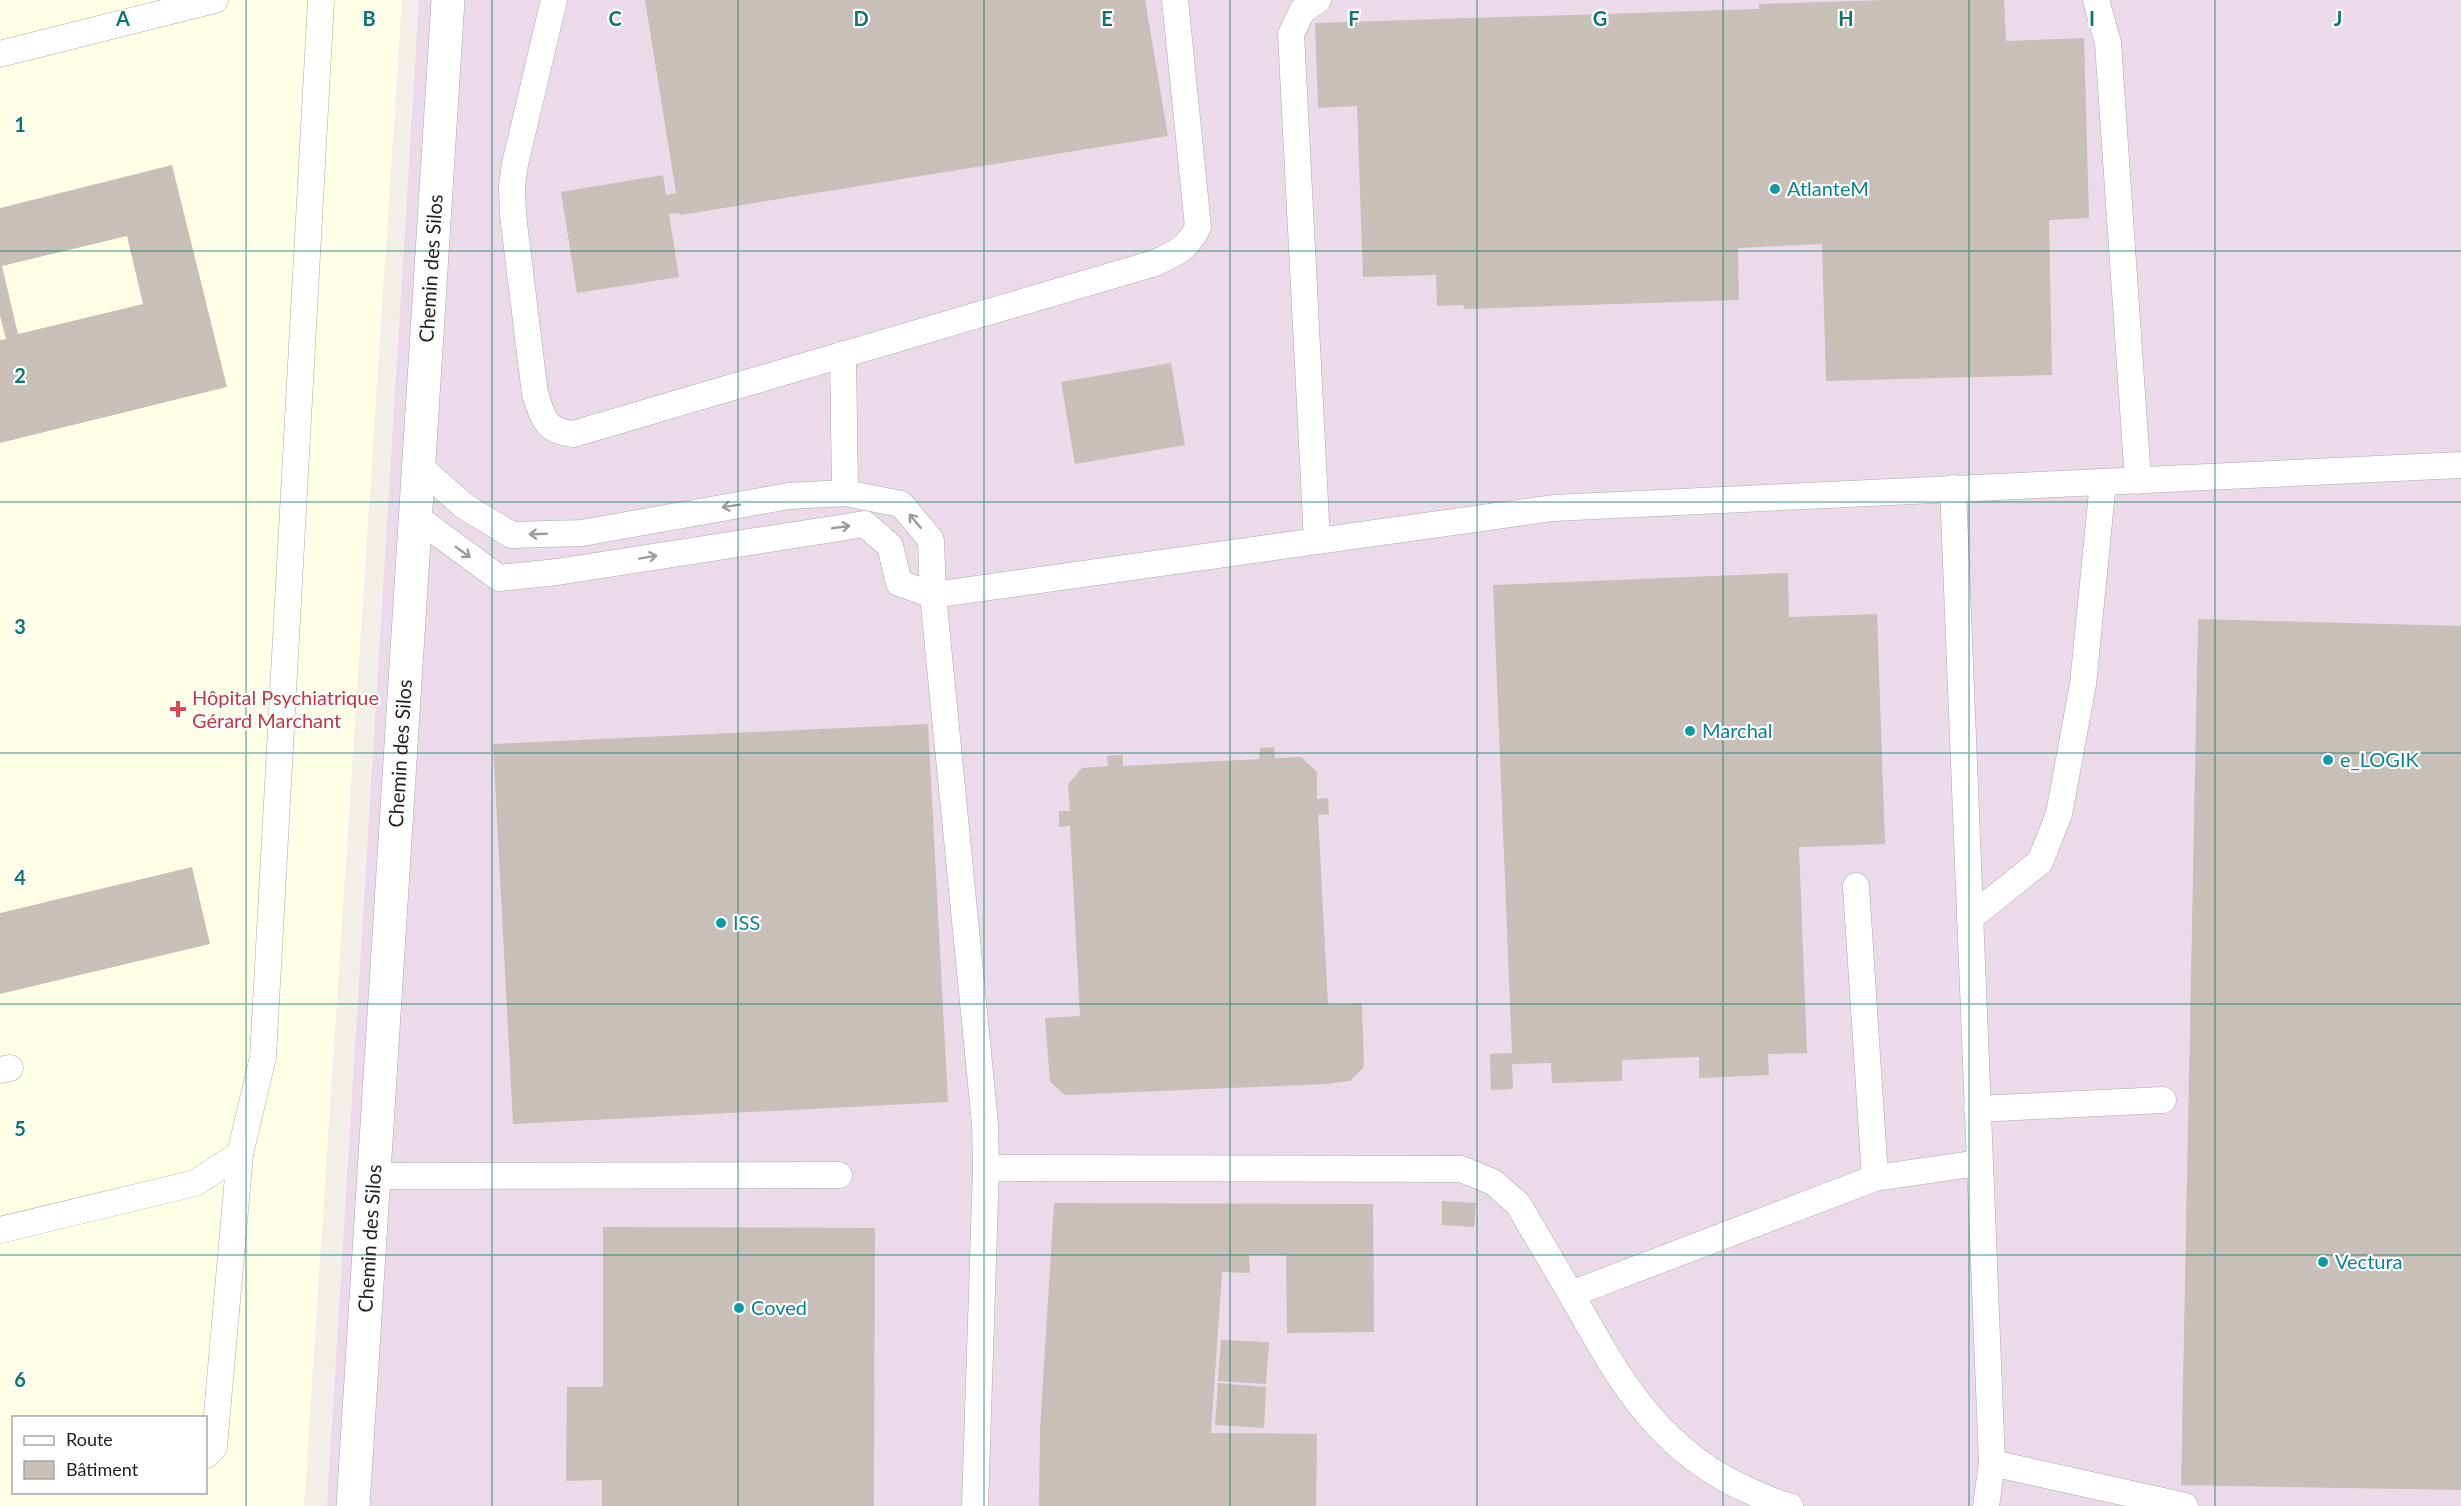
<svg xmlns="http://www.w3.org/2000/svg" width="2461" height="1506" font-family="Lato,sans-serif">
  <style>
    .industrial { fill: #ebdbe8 }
    .education { fill: #ffffe5; fill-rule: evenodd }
    .building { fill: #c7bfb8; fill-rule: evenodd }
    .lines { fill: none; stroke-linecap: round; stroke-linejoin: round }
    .lane-casing { stroke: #a9a9a9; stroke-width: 27 }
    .street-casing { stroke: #a9a9a9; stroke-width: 34 }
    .lane { stroke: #fff; stroke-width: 26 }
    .street { stroke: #fff; stroke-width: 33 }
    .oneway { stroke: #9c9c9c }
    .grid { fill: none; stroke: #0f766e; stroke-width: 1.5; stroke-opacity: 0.55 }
    .culture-dot { fill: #0f9aa8; stroke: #fff; stroke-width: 2 }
    .health-dot { fill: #e0444e; stroke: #fff; stroke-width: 2 }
    .labels { text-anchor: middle; stroke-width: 4.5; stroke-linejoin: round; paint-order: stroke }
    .culture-label { font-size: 20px; fill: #0d838f; stroke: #fff; text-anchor: start }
    .street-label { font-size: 20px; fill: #222; stroke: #fff }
    .health-label { font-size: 20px; fill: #be3a42; stroke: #fff; text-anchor: start }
    .grid-label { font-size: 20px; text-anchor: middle; font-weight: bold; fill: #0f766e; stroke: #fff; stroke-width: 4.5; stroke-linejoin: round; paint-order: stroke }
  </style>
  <rect width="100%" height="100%" fill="#f2efe9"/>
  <!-- industrial -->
  <polygon class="industrial" points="419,0 2461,0 2461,1506 327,1506"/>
  <!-- education -->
  <path class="education" d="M0,0H402L304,1506H0ZM14,1418H206V1492H14Z"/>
  <!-- building -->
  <g class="building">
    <polygon points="645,0 1145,0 1168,136 680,215 679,213 669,214 679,277 577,293 561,192 663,175 666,195 676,193"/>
    <polygon points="1888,0 2004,0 2006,41 2084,38 2089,218 2049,220 2052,375 1826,381 1822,244 1738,248 1739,300 1464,309 1463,305 1437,306 1436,275 1363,277 1357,106 1318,108 1315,23 1759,9 1759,4"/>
    <path d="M172,165L227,387L0,443V340L6,339L0,316V208ZM127,236L143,304L18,334L2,266Z"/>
    <polygon points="1171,363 1185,445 1075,464 1061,382"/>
    <polygon points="1788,573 1789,617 1877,614 1885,844 1799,847 1807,1053 1768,1054 1769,1075 1699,1078 1699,1057 1622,1060 1622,1081 1552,1083 1551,1063 1512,1064 1513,1089 1491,1090 1490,1054 1512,1053 1493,585"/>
    <polygon points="2198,619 2461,626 2461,1490 2181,1485"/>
    <polygon points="928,724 948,1102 513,1124 493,744"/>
    <polygon points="1274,747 1275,758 1301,757 1317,772 1317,799 1328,798 1329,814 1318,815 1328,1005 1362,1003 1364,1067 1350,1081 1327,1084 1065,1095 1050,1082 1045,1018 1080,1016 1070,826 1059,827 1059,811 1070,811 1068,784 1082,768 1108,766 1107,756 1123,755 1123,766 1259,759 1260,748"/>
    <polygon points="192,867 210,944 0,994 0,913"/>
    <polygon points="1442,1201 1476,1203 1474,1227 1442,1225"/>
    <polygon points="1054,1203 1373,1204 1374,1332 1287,1333 1286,1255 1249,1255 1250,1273 1222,1272 1211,1433 1317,1434 1316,1506 1039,1506 1040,1430"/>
    <polygon points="603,1227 875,1228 874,1506 602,1506 602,1480 566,1481 567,1387 603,1387"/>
    <polygon points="1221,1340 1269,1342 1266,1384 1218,1381"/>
    <polygon points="1218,1383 1266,1387 1264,1428 1215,1425"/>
  </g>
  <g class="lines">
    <defs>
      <g id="lane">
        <path d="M554,0L515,164L512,186L513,215L535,394C544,419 544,430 573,434L1155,263C1176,253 1187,249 1198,227L1175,0"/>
        <polyline points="2096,0 2108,43 2138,481"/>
        <polyline points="0,54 215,0"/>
        <polyline points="843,354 845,493"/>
        <polyline points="419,466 464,506 512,535 582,533 789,496 845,493 901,504 931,540 933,595 985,1124 986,1168 975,1506"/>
        <polyline points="1953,488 1992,1463 1986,1506"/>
        <polyline points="416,517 499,578 557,572 865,524 890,546 899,583 933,595 1553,508 2461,465"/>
        <polyline points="1317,541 1291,34 1302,11 1318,0"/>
        <polyline points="1856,886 1875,1178"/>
        <polyline points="1970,918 2040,862 2059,814 2083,684 2103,482"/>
        <polyline points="0,1070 10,1068"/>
        <polyline points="1977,1109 2163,1100"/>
        <polyline points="986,1168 1461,1169 1493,1182 1518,1204 1571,1294 1875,1178 1979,1163"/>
        <polyline points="375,1176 839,1175"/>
        <polyline points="0,1230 195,1183 240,1154 263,1057 321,0"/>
        <path d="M1571,1294C1619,1379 1658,1452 1752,1492C1764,1497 1777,1504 1790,1506"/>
        <polyline points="206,1455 214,1447 240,1154"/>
        <polyline points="1992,1463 2185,1506"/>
      </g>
      <g id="street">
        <path id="s1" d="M353,1506L448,0"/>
      </g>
    </defs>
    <!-- lane casing -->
    <use href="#lane" class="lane-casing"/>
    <!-- street casing -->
    <use href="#street" class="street-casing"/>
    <!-- lane -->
    <use href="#lane" class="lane"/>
    <!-- street -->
    <use href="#street" class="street"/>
  </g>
  <!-- one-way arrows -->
  <defs><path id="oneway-shaft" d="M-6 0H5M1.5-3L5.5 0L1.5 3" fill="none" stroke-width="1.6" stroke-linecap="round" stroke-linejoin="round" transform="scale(1.5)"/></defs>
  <g class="oneway">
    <use href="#oneway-shaft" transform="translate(731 506) rotate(171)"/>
    <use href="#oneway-shaft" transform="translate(915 521) rotate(-130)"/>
    <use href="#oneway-shaft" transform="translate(841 527) rotate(-8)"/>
    <use href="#oneway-shaft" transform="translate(538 534) rotate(178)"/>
    <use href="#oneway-shaft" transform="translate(463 552) rotate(36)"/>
    <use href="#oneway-shaft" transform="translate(648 557) rotate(-10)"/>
  </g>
  <!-- grid -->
  <path class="grid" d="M246,0V1506M492,0V1506M738,0V1506M984,0V1506M1230,0V1506M1477,0V1506M1723,0V1506M1969,0V1506M2215,0V1506M0,251H2461M0,502H2461M0,753H2461M0,1004H2461M0,1255H2461"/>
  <!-- markers -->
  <g class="culture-dot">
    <circle cx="1775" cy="189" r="6"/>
    <circle cx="1690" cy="731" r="6"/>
    <circle cx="2328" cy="760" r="6"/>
    <circle cx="721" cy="923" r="6"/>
    <circle cx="2323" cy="1262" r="6"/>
    <circle cx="739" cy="1308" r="6"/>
  </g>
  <path class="health-dot" d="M175 700h6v6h6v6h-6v6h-6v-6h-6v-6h6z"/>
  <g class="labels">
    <!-- culture labels -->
    <g class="culture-label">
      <text x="1787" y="196">AtlanteM</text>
      <text x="1702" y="738">Marchal</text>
      <text x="2340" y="767">e_LOGIK</text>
      <text x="733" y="930">ISS</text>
      <text x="2335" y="1269">Vectura</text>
      <text x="751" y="1315">Coved</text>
    </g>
    <!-- street labels -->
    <g class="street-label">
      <text dy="7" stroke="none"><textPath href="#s1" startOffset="1240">Chemin des Silos</textPath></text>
      <text dy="7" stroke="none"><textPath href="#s1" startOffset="754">Chemin des Silos</textPath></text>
      <text dy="7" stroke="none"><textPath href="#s1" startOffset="268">Chemin des Silos</textPath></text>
    </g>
    <!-- health labels -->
    <g class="health-label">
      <text x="192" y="705">Hôpital Psychiatrique<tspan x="192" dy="23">Gérard Marchant</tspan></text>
    </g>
  </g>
  <g class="grid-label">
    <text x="123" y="26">A</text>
    <text x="369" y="26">B</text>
    <text x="615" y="26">C</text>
    <text x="861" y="26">D</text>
    <text x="1107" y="26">E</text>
    <text x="1354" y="26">F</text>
    <text x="1600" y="26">G</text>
    <text x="1846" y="26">H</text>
    <text x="2092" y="26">I</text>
    <text x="2338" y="26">J</text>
    <text x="20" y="132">1</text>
    <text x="20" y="383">2</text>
    <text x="20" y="634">3</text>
    <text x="20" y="885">4</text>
    <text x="20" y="1136">5</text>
    <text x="20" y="1387">6</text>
  </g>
  <!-- legend -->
  <rect x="12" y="1416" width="195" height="78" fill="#ffffff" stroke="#a7a7a7" stroke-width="1.5"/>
  <rect x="24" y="1436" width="30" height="9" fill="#ffffff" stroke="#a7a7a7" stroke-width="1.5"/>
  <text x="66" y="1446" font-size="18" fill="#222222">Route</text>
  <rect x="24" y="1461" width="30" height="18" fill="#c7bfb8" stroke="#a7a7a7" stroke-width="1.5"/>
  <text x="66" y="1476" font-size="18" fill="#222222">Bâtiment</text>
</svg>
